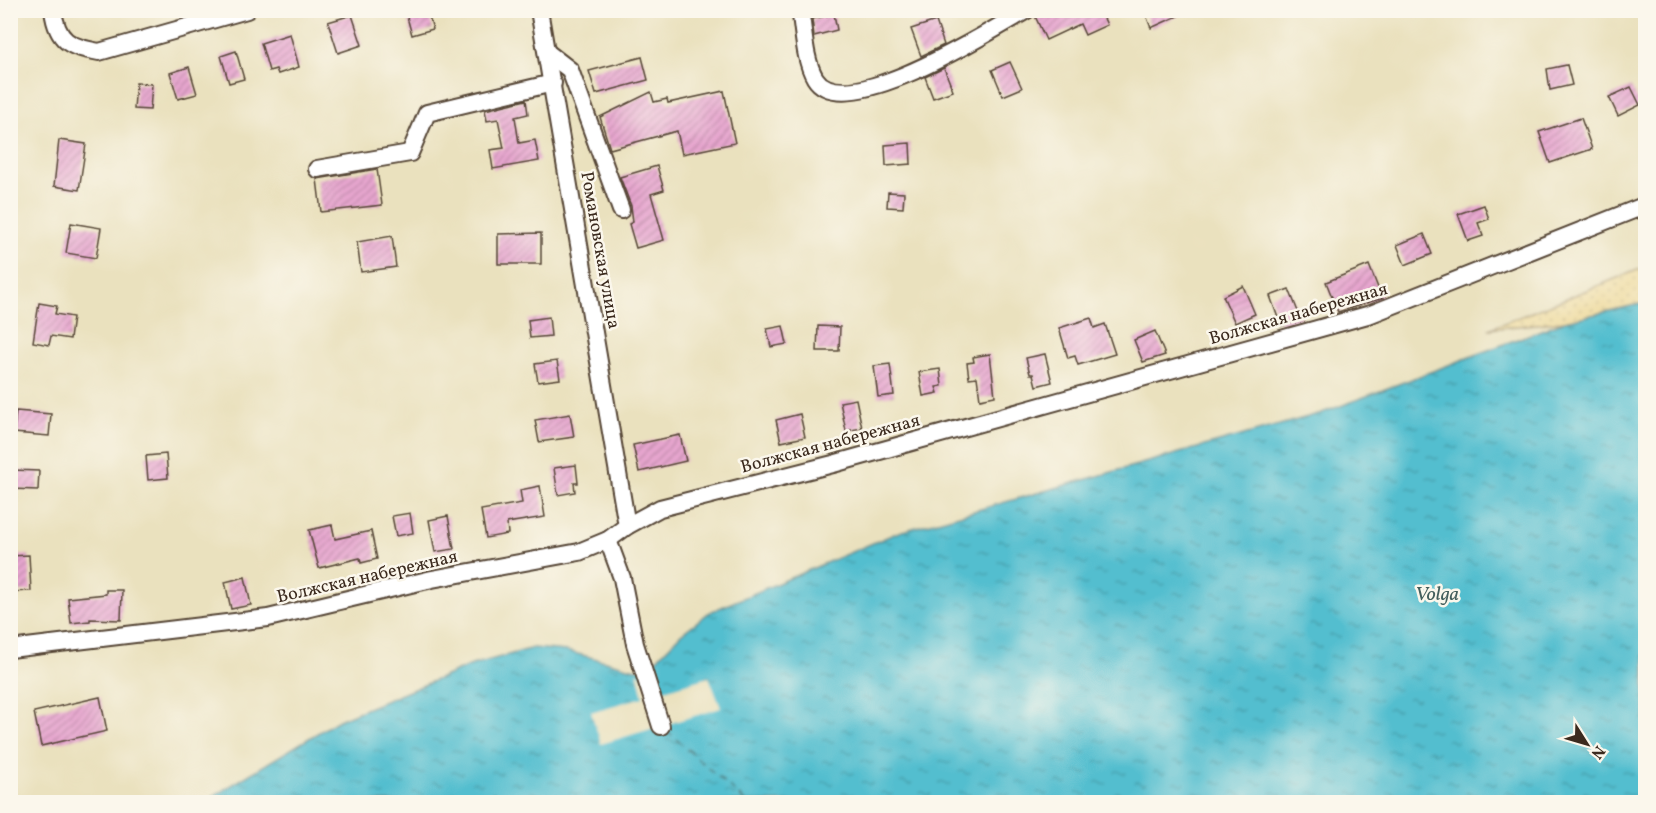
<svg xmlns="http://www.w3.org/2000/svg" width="1656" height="813" font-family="Vollkorn,serif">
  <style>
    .sand { fill: url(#sand-dots); stroke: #94825e; stroke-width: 1.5 }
    .water { fill: url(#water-ripples); stroke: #477476; stroke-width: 1.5 }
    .pier { fill: #eae1be }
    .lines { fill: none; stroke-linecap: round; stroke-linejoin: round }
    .ferry { stroke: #435e5c; stroke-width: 1.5; stroke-dasharray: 8 6; stroke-linecap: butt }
    .building { fill: url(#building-hatch) }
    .minor-casing { stroke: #554536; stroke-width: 20 }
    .minor { stroke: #fff; stroke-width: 16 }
    .labels { text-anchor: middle; stroke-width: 5; stroke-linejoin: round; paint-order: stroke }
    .street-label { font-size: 18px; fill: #3b2a1e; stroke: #fbf7ec }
    .water-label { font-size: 20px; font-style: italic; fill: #435e5c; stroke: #fbf7ec }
  </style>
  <defs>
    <pattern id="sand-dots" width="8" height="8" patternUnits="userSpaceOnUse" patternTransform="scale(1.5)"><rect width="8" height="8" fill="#eeda9e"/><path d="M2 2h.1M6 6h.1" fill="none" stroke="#cdbb88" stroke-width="1.8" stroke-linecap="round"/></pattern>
    <pattern id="water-ripples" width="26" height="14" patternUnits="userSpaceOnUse" patternTransform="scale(1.5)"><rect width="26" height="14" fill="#53becf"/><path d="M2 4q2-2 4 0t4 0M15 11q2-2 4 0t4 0" fill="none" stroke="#469ba7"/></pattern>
    <pattern id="building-hatch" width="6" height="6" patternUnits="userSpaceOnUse" patternTransform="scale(1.5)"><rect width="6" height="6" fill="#e7a6cf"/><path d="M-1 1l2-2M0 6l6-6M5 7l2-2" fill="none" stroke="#bc87a7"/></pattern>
  </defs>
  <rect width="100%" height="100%" fill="#fbf7ec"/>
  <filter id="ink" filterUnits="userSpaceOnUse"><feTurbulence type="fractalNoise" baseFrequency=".0167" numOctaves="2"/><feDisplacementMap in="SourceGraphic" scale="12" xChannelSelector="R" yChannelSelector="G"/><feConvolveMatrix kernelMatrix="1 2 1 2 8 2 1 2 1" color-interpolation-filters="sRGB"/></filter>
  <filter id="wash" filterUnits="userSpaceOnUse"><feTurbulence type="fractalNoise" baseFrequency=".008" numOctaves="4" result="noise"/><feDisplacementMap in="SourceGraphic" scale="24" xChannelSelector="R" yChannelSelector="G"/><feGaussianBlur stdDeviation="1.35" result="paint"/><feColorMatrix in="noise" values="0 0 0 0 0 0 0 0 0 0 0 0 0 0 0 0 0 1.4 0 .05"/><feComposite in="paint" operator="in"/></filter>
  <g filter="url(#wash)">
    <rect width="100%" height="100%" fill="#eae1be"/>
    <!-- sand -->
    <polygon class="sand" points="1645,267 1645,303 1565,321 1489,329"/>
    <!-- water -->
    <polygon class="water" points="1645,303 1645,802 204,802 339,720 472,665 533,648 566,651 636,669 650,666 681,634 710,612 899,532 1322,413 1565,321"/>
    <!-- pier -->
    <polygon class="pier" points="637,671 658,692 709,677 721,708 601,744 591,712 643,697"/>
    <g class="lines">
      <!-- ferry -->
      <polyline class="ferry" points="666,730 746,802"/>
    </g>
    <g id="blocks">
      <!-- building -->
      <g class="building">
        <polygon points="405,10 427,10 433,29 412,35"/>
        <polygon points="1046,10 1109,10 1102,14 1107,25 1085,35 1080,24 1046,40 1035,16"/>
        <polygon points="1144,10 1191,10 1151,28"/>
        <polygon points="834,14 837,30 814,36 812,19"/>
        <polygon points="352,15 362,45 338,53 328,22"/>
        <polygon points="936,21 944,45 921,56 911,29"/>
        <polygon points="290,34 299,67 278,74 276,69 269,71 261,43"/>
        <polygon points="236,51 244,79 229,83 221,56"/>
        <polygon points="642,57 648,80 596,94 589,71"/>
        <polygon points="1010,62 1022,88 1003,96 992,70"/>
        <polygon points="1567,65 1572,85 1550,90 1547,69"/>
        <polygon points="189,67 197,94 178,99 170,73"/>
        <polygon points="944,68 953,91 933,98 925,77"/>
        <polygon points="136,83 152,84 150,110 134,109"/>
        <polygon points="1631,87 1640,105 1618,116 1609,97"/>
        <polygon points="724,91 735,143 682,154 677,131 610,149 600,117 651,92 654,102 667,99 668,103"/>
        <polygon points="526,100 528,114 515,117 519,143 535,140 539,161 493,169 490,150 504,148 498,119 487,121 485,110"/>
        <polygon points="1581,118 1592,149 1550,163 1539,132"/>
        <polygon points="59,140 86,144 79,190 54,186"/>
        <polygon points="910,143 911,164 886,166 885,145"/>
        <polygon points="657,166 664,190 651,194 664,240 636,248 629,224 633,222 631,206 620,177"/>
        <polygon points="377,169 382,205 321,212 317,179"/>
        <polygon points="888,192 904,193 903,208 887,207"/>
        <polygon points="1484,205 1489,219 1478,223 1483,236 1468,241 1458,214"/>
        <polygon points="71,223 101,228 96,258 66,253"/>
        <polygon points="541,233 541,264 498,264 498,234"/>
        <polygon points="1424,234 1432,254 1405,265 1397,245"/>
        <polygon points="392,236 396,267 361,272 357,242"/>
        <polygon points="1369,265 1382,298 1338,312 1326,282"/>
        <polygon points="1243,286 1255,314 1235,323 1223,296"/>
        <polygon points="1289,289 1301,319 1281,326 1270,296"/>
        <polygon points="39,303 57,306 55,314 73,317 70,339 51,336 49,345 33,342"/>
        <polygon points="549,317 551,336 530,338 528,320"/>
        <polygon points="1091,318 1094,328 1105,324 1115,354 1078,365 1075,356 1068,358 1059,328"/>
        <polygon points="783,326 787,344 771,347 767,329"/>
        <polygon points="818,326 840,327 839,351 817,351"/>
        <polygon points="1155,331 1165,355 1143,362 1134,340"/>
        <polygon points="990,354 995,396 980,399 977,377 969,378 967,363 974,362 973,357"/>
        <polygon points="1045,354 1052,382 1036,386 1033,374 1030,374 1026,358"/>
        <polygon points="557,361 560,379 538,382 535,364"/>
        <polygon points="890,364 894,395 878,397 874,366"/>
        <polygon points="940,369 942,386 936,387 938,393 923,396 919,372"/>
        <polygon points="856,399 862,428 846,431 840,402"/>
        <polygon points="16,411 51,414 49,436 14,433"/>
        <polygon points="570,414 574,437 539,442 535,420"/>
        <polygon points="800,414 805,437 781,442 776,420"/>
        <polygon points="680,435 686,461 639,472 633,445"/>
        <polygon points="166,454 168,478 148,480 146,456"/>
        <polygon points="576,465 578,483 574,483 575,492 558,495 554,468"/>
        <polygon points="12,470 39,471 38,490 11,489"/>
        <polygon points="540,486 545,517 507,523 508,534 486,538 481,510 522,503 520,490"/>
        <polygon points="410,513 413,533 396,536 392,516"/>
        <polygon points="448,516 454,549 435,552 429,520"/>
        <polygon points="332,525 335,539 371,531 377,559 361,563 360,558 319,568 309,530"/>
        <polygon points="29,555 31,591 10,592 10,556"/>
        <polygon points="245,577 251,605 231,609 225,582"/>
        <polygon points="106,590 122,590 121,620 90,619 90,621 71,623 68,598 106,594"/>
        <polygon points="100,697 107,731 41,746 34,712"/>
      </g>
    </g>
  </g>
  <g filter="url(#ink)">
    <use href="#blocks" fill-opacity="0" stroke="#554536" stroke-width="1.5"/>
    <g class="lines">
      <defs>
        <g id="minor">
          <path d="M53,10C57,42 70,47 99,52L247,10"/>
          <polyline points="539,10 627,526"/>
          <path d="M800,10C804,31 804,59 815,78C844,125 993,29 1027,10"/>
          <polyline points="548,53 570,70 621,210"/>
          <polyline points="317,169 410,153 427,113 553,83"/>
          <polyline points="608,540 622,578 635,644 661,726"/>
          <polyline points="10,649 268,618 432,579 579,552 608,540 627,526 660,508 833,464 1371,314 1646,205"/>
        </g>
      </defs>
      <!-- minor casing -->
      <use href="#minor" class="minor-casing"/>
      <!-- minor -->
      <use href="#minor" class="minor"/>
    </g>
  </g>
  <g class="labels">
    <!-- street labels -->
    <g class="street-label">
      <text transform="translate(601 250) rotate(80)" y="6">Романовская улица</text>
      <text transform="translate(1298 313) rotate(-16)" y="6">Волжская набережная</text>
      <text transform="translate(830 443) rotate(-15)" y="6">Волжская набережная</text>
      <text transform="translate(367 576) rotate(-13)" y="6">Волжская набережная</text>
    </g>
    <!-- water labels -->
    <g class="water-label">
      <text x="1437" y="600">Volga</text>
    </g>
  </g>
  <!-- margin -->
  <rect width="1656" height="813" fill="none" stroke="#fbf7ec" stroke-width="36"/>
  <!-- north arrow -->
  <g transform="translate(1587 744) rotate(127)" stroke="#fbf7ec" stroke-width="4.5" paint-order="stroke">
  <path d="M0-4.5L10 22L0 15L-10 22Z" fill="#3b2a1e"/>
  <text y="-9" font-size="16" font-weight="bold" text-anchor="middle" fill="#3b2a1e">N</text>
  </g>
</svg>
